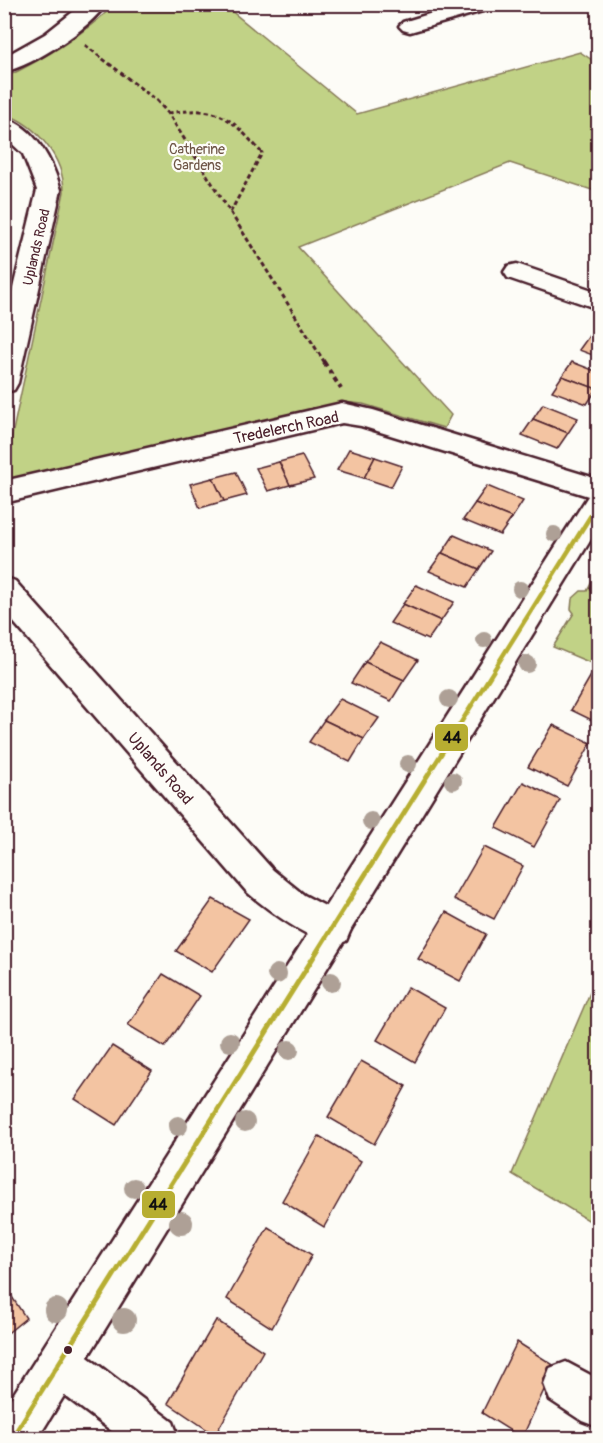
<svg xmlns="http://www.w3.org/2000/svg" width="603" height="1443" font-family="Pangolin,sans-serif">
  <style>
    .green { fill: #c1d286; stroke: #867858; stroke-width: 1.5 }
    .building { fill: #f3c4a2; stroke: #4a1f2b; stroke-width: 1.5 }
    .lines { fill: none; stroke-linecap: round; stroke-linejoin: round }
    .street-casing { stroke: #4a1f2b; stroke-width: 5 }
    .secondary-casing { stroke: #4a1f2b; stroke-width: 5 }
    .path-far1 { stroke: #4a1f2b; stroke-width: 3; stroke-dasharray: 4.5 3; stroke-linecap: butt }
    .path { stroke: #4a1f2b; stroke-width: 4; stroke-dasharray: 5 4.5; stroke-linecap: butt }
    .street { fill: #fdfcf7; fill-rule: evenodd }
    .secondary { fill: #fdfcf7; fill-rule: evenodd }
    .bus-1-far1-casing { stroke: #fdfcf7; stroke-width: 9 }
    .bus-1-casing { stroke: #fdfcf7; stroke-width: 10 }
    .bus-1-far1 { stroke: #b7ae31; stroke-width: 4.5 }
    .bus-1 { stroke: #b7ae31; stroke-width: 5 }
    .tree { fill: #aea096 }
    .bus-dot { fill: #4a1f2b; stroke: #fdfcf7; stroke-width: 2 }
    .labels { text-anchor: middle; stroke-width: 4.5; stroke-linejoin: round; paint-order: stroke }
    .far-park-label { font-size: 14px; fill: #6e5546; stroke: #fdfcf7 }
    .far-street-label { font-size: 14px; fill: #4a1f2b; stroke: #fdfcf7 }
    .street-label { font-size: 16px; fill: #4a1f2b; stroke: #fdfcf7 }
    .line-badge { stroke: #fdfcf7; stroke-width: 2 }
    .pale-badge-label { font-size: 16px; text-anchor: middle; font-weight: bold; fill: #111 }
  </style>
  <rect width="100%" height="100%" fill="#fdfcf7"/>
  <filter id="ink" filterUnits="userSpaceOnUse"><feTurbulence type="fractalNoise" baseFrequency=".0167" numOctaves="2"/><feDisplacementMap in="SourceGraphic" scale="12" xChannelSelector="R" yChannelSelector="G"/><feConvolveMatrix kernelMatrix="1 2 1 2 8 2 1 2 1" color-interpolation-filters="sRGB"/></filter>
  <g filter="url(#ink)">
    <!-- green -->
    <g class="green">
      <path d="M115,4L224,5L357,114L580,52L598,64V192L510,163L298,247L451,415L444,428L363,404L344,402L343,407L15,481L5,477V468L64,192C64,158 36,124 5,114L4,78C45,58 82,36 115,4Z"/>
      <polygon points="594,578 598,580 598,666 553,647 574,613 571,609 572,599 581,591 587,591"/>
      <polygon points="598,974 598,1226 512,1174"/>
    </g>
    <!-- building -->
    <g class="building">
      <polygon points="598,322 598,340 589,336"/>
      <polygon points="589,336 598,340 598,357 579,350"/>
      <polygon points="572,362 598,372 597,389 562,376"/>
      <polygon points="562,376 597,389 587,404 552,391"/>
      <polygon points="543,404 578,418 568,433 533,419"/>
      <polygon points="533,419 568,433 557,449 522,435"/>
      <polygon points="349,449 375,457 364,478 337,470"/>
      <polygon points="302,456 314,479 290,485 279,462"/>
      <polygon points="375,457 402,466 391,487 364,478"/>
      <polygon points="279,462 290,485 268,491 256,468"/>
      <polygon points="236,472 247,495 224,501 213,478"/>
      <polygon points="213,478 224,501 200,508 190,484"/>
      <polygon points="487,486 523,501 512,518 475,503"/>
      <polygon points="475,503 512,518 500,535 463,520"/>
      <polygon points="454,535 491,551 479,569 442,553"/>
      <polygon points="442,553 479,569 467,587 429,571"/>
      <polygon points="416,585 454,602 441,621 403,604"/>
      <polygon points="403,604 441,621 428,640 390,623"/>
      <polygon points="380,642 418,660 404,680 365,662"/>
      <polygon points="365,662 404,680 391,701 351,683"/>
      <polygon points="593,672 598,674 598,723 571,710"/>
      <polygon points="340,699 379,718 364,739 324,720"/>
      <polygon points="324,720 364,739 350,762 309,742"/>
      <polygon points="553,725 591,743 567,786 528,767"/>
      <polygon points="523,782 560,800 534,847 496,828"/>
      <polygon points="484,847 523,866 494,919 454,899"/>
      <polygon points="213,899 249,919 212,972 176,951"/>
      <polygon points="446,912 486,934 460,981 418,959"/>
      <polygon points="163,974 200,996 165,1047 128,1025"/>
      <polygon points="408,987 445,1008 415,1062 377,1040"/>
      <polygon points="112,1046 152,1071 116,1125 75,1099"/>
      <polygon points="361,1061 406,1086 374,1144 328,1117"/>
      <polygon points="319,1136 361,1161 324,1227 282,1201"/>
      <polygon points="268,1227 312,1255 272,1328 227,1299"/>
      <polygon points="4,1285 26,1318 4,1336"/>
      <polygon points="216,1320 263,1351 215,1435 168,1403"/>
      <polygon points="517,1342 555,1366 522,1438 482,1413"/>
    </g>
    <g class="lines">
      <defs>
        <g id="street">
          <path d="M83,4H106C89,29 34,65 4,72V57L45,34Z"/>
          <polygon points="462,4 496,4 493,8 410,32 403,30 399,26 403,22"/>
          <path d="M4,118C35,126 53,162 61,190L18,383L14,390L4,392V325L37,190L23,154L4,136Z"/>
          <polygon points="517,264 598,292 598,309 508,278 504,272 508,266"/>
          <polygon points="342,403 373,410 598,479 598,499 361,426 342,423 4,503 4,481"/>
          <path d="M4,577L15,581L273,870L304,895L346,917L351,929L346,941L333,946C300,933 274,915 247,892L4,611Z"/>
          <polygon points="60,1342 76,1348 173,1422 179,1438 121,1438 44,1380 38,1364 44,1348"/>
          <polygon points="566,1362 598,1379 598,1427 582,1421 550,1400 544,1384 550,1368"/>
        </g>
        <polygon id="secondary" points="598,493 598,528 38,1438 4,1438 4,1409 588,496"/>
      </defs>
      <!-- street casing -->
      <use href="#street" class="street-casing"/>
      <!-- secondary casing -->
      <use href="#secondary" class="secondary-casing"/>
      <!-- path-far1 -->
      <g class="path-far1">
        <polyline points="85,45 157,101 168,113 325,363"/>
        <path d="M168,113C220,106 228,115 262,153L230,213"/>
      </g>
      <!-- path -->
      <g class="path">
        <polyline points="324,362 341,389"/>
        <polyline points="590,587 598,591"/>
      </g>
      <!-- street -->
      <use href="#street" class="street"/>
      <!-- secondary -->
      <use href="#secondary" class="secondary"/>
      <defs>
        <polyline id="bus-1-far1" points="391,834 598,504"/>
        <polyline id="bus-1" points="12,1438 392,832"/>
      </defs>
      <!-- bus-1-far1 casing -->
      <use href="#bus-1-far1" class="bus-1-far1-casing"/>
      <!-- bus-1 casing -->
      <use href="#bus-1" class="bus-1-casing"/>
      <!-- bus-1-far1 -->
      <use href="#bus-1-far1" class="bus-1-far1"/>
      <!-- bus-1 -->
      <use href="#bus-1" class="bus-1"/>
    </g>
    <!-- trees -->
    <g class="tree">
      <circle cx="554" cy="534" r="8"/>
      <circle cx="520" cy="589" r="8"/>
      <circle cx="484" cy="640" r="8"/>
      <circle cx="527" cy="664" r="9"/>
      <circle cx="449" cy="699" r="9"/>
      <circle cx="408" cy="764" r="9"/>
      <circle cx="453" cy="781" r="9"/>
      <circle cx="371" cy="821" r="9"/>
      <circle cx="277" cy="974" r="10"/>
      <circle cx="331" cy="982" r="10"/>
      <circle cx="230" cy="1042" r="10"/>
      <circle cx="289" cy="1050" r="10"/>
      <circle cx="245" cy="1122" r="10"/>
      <circle cx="178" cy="1126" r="10"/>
      <circle cx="134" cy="1188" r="10"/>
      <circle cx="181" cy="1223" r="12"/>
      <circle cx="56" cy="1310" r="12"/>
      <circle cx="124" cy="1320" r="12"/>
    </g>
  </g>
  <!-- markers -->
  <circle class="bus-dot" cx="68" cy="1350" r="5"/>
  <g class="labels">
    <!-- far-park labels -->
    <g class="far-park-label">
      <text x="197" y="154">Catherine<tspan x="197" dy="16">Gardens</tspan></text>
    </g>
    <!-- far-street labels -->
    <g class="far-street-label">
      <text transform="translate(36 247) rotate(-77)" y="5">Uplands Road</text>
    </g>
    <!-- street labels -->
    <g class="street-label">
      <text transform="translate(286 427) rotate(-12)" y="6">Tredelerch Road</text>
      <text transform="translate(161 768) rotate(49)" y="6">Uplands Road</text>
    </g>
  </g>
  <g class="line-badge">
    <rect x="434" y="723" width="35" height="29" rx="6" fill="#b7ae31"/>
    <rect x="141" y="1190" width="35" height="29" rx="6" fill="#b7ae31"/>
  </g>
  <g class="pale-badge-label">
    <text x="452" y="743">44</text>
    <text x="158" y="1210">44</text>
  </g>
  <!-- margin -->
  <rect width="603" height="1443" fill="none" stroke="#fdfcf7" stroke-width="24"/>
  <rect x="12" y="12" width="579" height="1419" fill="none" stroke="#4a1f2b" stroke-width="2" filter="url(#ink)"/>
</svg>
